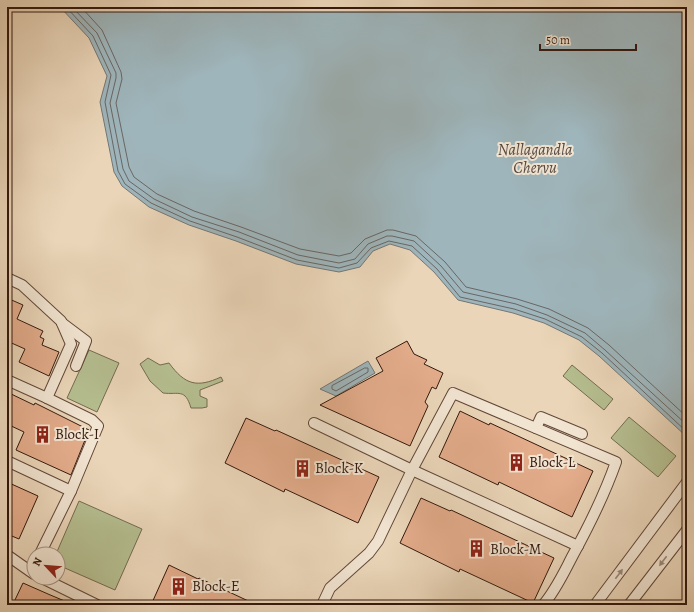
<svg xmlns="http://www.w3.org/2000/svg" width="694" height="612" font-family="Alegreya,serif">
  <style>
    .green { fill: #b5be90; stroke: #746b4e }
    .water { fill: #9eb5bb; stroke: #747675 }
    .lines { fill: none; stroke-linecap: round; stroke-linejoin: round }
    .shore { stroke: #696664; stroke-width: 1 }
    .building { fill: #e3ac8b; stroke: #34180d }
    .minor-casing { stroke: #624738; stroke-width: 12 }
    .minor { stroke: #f1e4d1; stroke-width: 10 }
    .oneway { fill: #9c8879 }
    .labels { text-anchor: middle; stroke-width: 4; stroke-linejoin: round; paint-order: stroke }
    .poi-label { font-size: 15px; fill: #34180d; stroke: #f1e4d1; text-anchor: start }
    .water-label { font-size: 16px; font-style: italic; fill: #544741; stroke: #f1e4d1 }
  </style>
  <rect width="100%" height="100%" fill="#ead5b8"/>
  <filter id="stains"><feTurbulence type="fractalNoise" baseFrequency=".005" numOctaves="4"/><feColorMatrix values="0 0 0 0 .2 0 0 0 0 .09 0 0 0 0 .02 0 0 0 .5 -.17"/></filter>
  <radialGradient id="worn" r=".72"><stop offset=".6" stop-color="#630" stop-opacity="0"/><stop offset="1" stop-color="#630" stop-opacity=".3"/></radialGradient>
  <!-- green -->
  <g class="green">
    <polygon points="89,350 119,363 97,412 67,398"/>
    <path d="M148,358L160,365L169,363C185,385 197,388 221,377L223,381L200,390V396L207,399V407L202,408H191C185,388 179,395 163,393L150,381L140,364Z"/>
    <polygon points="572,365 613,399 604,410 563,376"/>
    <polygon points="629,417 676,456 658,477 611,438"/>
    <polygon points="79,501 142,529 115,590 58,565 58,554 56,554"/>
  </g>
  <!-- water -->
  <g class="water">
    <polygon points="60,7 687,7 687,437 599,356 579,340 544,323 513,313 458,300 434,272 410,250 390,244 373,251 360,267 339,272 296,264 236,241 189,225 149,207 122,186 114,172 100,102 107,76 89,38"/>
    <polygon points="368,361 375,373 336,396 320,389"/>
  </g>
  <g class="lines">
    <!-- shore -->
    <g class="shore">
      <polyline points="66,7 93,36 111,75 105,102 118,171 125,184 151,203 190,221 237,237 297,260 339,268 357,263 371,248 389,241 412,246 437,269 460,297 514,309 545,319 582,337 602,353 687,432"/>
      <polyline points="72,7 97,33 116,73 116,78 110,103 123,169 129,181 154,199 192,217 239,232 298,255 339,263 355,259 368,244 387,236 392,236 414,241 441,266 463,292 516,304 547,315 585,333 605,350 687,425"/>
      <polyline points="81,7 102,30 121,72 122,79 116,103 129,167 134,177 157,194 194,211 241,227 300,249 339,256 351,253 365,239 387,230 393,230 416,236 445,262 466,287 517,299 549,309 588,328 609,345 687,417"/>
      <polygon points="365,368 368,368 368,372 336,391 332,389 332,386"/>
    </g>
  </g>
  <!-- building -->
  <g class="building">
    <polygon points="7,298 23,305 17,319 43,331 40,337 44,339 42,345 59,352 49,376 19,362 25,349 7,341"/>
    <polygon points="407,341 414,354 427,360 424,364 443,373 436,389 432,387 425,402 428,406 410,446 320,405 383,371 376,358"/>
    <polygon points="7,392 34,405 35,403 89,430 71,475 16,450 24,432 7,424"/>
    <polygon points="460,411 489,425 490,423 593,471 572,517 499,482 498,485 439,457"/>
    <polygon points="246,418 275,431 276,430 379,477 358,523 285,489 284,492 225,463"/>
    <polygon points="7,482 38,496 19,539 7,534"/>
    <polygon points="421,498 450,511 451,510 554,558 533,603 460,569 459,572 400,543"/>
    <polygon points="169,565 198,579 199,578 257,605 151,605"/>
    <polygon points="23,583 48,594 74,605 20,605 14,602"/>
  </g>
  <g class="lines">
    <defs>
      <g id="minor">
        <polyline points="7,278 22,285 61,321 71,344 47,398 92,420 98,426 71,491 40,554"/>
        <polyline points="62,323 86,341 76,366"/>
        <polyline points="7,380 47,398"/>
        <polyline points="314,423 412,470 578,546"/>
        <polyline points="536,428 541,417 582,434"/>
        <polyline points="7,461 71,491"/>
        <polyline points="7,555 34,574"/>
        <polyline points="42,578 97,605"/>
        <path d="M322,605L330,588L369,553L378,541L412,470L453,393L616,462C604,496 590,524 573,555C564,572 556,590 543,605"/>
        <polyline points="595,605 687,482"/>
        <polyline points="629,605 687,530"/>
      </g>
    </defs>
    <!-- minor casing -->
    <use href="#minor" class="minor-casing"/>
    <!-- minor -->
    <use href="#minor" class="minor"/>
  </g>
  <!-- one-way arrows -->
  <defs><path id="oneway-solid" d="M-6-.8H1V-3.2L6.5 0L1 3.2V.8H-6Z"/></defs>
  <g class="oneway">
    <use href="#oneway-solid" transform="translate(663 561) rotate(127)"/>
    <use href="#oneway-solid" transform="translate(619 574) rotate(-53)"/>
  </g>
  <!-- icons -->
  <defs>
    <symbol id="building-bare" viewBox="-9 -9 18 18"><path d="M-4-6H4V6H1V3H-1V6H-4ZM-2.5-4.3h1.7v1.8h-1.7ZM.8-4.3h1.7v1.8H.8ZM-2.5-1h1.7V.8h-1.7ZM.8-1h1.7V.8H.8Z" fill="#8f2418" stroke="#f1e4d1" stroke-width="2.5" paint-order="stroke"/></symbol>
  </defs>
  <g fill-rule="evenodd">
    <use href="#building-bare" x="30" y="422" width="25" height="25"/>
    <use href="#building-bare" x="504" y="450" width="25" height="25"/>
    <use href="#building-bare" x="290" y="456" width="25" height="25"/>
    <use href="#building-bare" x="464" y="536" width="25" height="25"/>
    <use href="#building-bare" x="166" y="574" width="25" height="25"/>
  </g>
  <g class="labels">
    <!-- poi labels -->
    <g class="poi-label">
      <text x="55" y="439">Block-I</text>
      <text x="529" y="467">Block-L</text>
      <text x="315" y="473">Block-K</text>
      <text x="490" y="554">Block-M</text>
      <text x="192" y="591">Block-E</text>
    </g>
    <!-- water labels -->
    <g class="water-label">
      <text x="535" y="155">Nallagandla<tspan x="535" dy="18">Chervu</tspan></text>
    </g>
  </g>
  <!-- margin -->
  <rect width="694" height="612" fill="none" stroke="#ead5b8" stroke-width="24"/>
  <rect x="8" y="8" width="678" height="596" fill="none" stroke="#34180d" stroke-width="2"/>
  <rect x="12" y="12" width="670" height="588" fill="none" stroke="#34180d"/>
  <!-- north arrow -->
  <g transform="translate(46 566) rotate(296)"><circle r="19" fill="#f1e4d1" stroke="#a59283"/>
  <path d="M0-3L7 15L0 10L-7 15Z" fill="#8f2418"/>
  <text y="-6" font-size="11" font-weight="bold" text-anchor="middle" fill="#34180d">N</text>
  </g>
  <!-- scale -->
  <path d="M540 44v6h96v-6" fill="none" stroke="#34180d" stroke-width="2"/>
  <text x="546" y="44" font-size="12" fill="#34180d" stroke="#f1e4d1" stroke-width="3" paint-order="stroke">50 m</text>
  <rect width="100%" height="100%" filter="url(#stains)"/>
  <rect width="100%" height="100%" fill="url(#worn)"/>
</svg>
